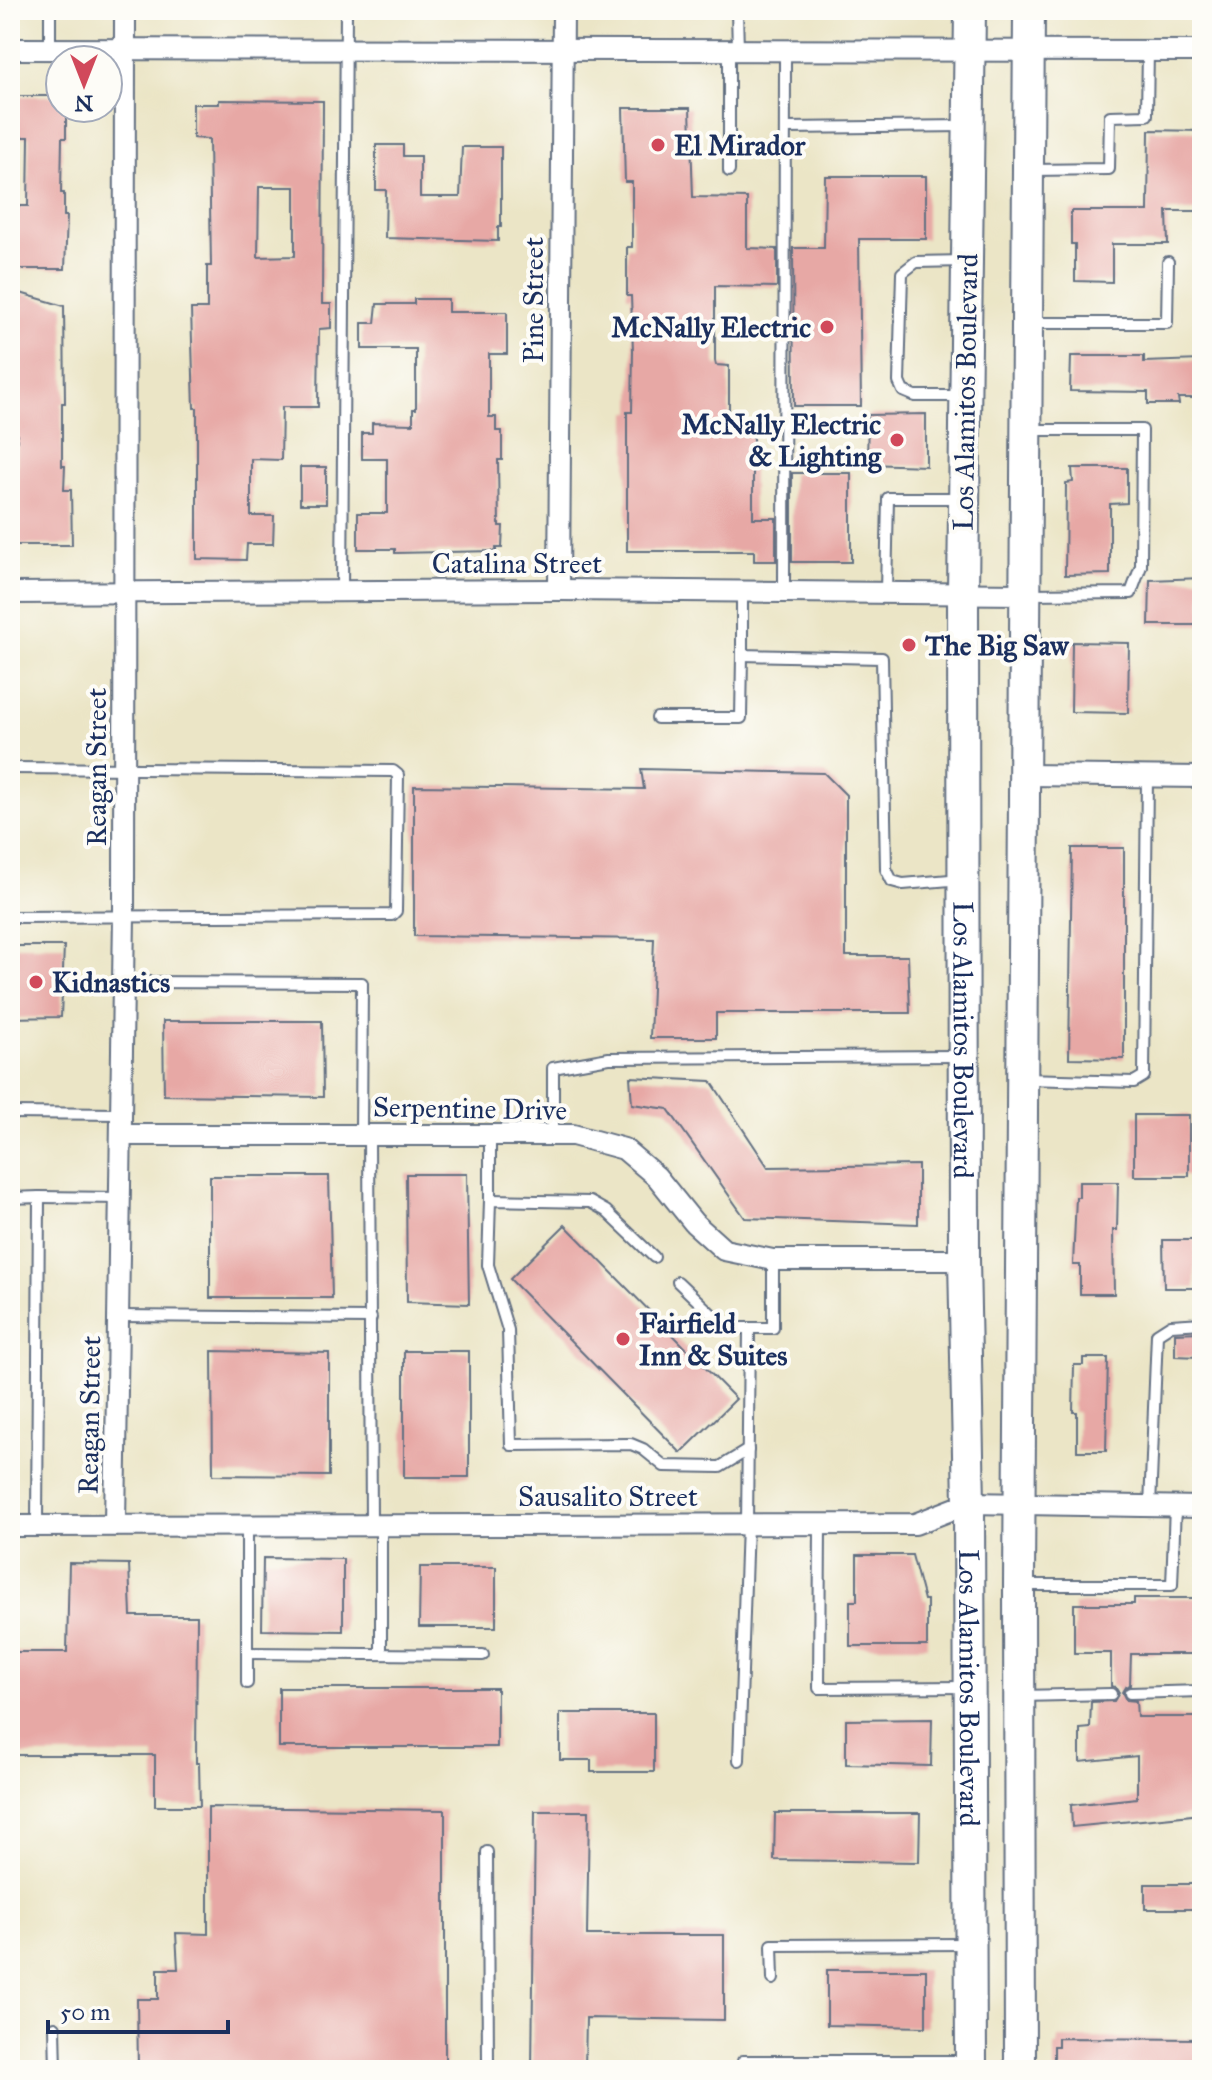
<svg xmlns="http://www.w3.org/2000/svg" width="1212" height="2080" font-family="'IM FELL Great Primer',serif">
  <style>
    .building { fill: #e7a8a5; fill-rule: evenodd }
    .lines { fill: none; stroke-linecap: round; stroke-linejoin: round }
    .lane-casing { stroke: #646f82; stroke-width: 14 }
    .street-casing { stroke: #646f82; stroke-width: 24 }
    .primary-casing { stroke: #646f82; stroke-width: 34 }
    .lane { stroke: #fff; stroke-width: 10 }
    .street { stroke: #fff; stroke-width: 20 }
    .primary { stroke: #fff; stroke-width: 30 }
    .poi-dot { fill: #d1495b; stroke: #fdfcf7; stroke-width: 3 }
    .labels { text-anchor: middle; stroke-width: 8; stroke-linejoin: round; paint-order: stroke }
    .poi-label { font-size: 28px; font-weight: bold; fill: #1b2f5e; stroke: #fdfcf7; text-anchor: start }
    .street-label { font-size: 28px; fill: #1b2f5e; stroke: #fdfcf7 }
  </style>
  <rect width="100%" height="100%" fill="#fdfcf7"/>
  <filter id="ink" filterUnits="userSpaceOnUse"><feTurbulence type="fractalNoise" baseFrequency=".0125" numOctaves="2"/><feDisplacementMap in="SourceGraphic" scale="16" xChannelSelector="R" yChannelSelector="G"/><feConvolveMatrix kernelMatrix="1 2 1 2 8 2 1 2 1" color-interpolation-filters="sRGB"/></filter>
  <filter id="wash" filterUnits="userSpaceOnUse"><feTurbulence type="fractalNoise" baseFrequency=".006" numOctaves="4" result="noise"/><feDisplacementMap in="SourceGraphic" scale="32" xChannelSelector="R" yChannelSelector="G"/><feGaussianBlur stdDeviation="1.8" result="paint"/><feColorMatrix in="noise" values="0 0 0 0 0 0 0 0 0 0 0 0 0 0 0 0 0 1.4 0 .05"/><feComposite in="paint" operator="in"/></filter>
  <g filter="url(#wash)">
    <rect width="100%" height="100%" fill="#ebe5c6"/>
    <g id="blocks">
      <!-- building -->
      <g class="building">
        <polygon points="18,96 60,96 60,108 66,108 66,138 62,138 61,193 64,193 64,216 67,216 65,269 10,269 10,206 28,206 29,137 10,137 10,110 18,110"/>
        <path d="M219,100L323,101L322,304H331V328L319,329L318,407H282L281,460L251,459V516H274L273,544H247L246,560L197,559V408H194L191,309H207V266H211L209,139L193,138V104H219ZM259,187H295V256L258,257Z"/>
        <polygon points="623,108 690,108 693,197 747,198 747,248 777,249 777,287 715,286 715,361 716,365 729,366 729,435 753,435 753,518 776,518 776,561 754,561 754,551 627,551 627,412 632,412 633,351 631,296 627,296 627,247 632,247 632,182 625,182"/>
        <polygon points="1149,130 1202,131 1202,211 1167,211 1168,244 1112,244 1112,282 1075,281 1075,244 1071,244 1071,211 1148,211"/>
        <polygon points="376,145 403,145 403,156 420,156 420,197 460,197 462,147 501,147 501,227 498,227 498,241 385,238 386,190 376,190"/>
        <polygon points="825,176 926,176 926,239 859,239 861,406 794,406 793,248 824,248"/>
        <polygon points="17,292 64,306 65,403 62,403 62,466 65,466 64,490 71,490 72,545 10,545 10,492 17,492 17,403 10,403 10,357 17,357"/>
        <polygon points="414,299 448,299 448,312 507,312 507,354 489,354 489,417 496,417 496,431 502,431 502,460 498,460 499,526 503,526 502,548 496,548 496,551 395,553 395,549 358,549 358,513 387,513 387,459 362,459 362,433 372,433 372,423 413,424 413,409 416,409 416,349 362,349 362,323 375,323 377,304 414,304"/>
        <polygon points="1071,356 1144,356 1144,362 1201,360 1200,398 1178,398 1179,404 1148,404 1148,392 1070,391"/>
        <polygon points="926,414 926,466 867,464 868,415"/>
        <rect x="300" y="467" width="26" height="37"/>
        <polygon points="1072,468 1127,468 1127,503 1110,504 1110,574 1065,575 1066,483 1073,482"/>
        <rect x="792" y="473" width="59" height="89"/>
        <polygon points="1202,578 1202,625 1149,625 1150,580"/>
        <polygon points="1072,642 1129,643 1128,713 1071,712"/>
        <polygon points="641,769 824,773 846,795 846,956 908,956 910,1013 716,1013 716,1038 650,1038 654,939 414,936 414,786 644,789"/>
        <polygon points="1072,848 1124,848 1124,1059 1069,1058"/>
        <polygon points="10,946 64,946 61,1017 10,1018"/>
        <polygon points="163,1021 322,1021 323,1097 164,1095"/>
        <polygon points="630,1077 711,1081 768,1167 918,1165 918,1224 745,1218 668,1109 632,1104"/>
        <rect x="1134" y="1115" width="55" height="61"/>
        <polygon points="406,1174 467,1174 469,1304 407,1302"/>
        <polygon points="210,1176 329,1176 332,1298 210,1298"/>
        <polygon points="1079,1182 1118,1182 1117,1230 1113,1230 1114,1294 1080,1294 1080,1265 1073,1265 1076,1197 1079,1197"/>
        <polygon points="565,1225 736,1399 681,1453 510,1279"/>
        <polygon points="1163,1240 1195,1240 1195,1288 1164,1288"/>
        <polygon points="1200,1332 1199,1357 1175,1356 1175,1333"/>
        <polygon points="212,1351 329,1353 329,1476 213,1475"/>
        <rect x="404" y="1351" width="65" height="126"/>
        <polygon points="1083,1358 1108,1358 1106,1451 1077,1451 1077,1412 1073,1412 1074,1365 1083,1365"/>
        <polygon points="857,1555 912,1555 924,1600 927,1600 927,1646 850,1646 850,1601 857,1601"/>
        <polygon points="263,1558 343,1559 343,1631 262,1630"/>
        <polygon points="69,1563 129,1564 131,1616 197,1616 196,1763 199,1763 200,1806 155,1806 155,1755 10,1755 10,1652 67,1652"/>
        <polygon points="420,1567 496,1567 496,1627 419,1627"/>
        <polygon points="1134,1598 1202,1598 1202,1654 1131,1654 1130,1685 1125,1687 1122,1692 1126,1700 1136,1701 1137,1717 1202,1717 1202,1814 1072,1827 1071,1805 1137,1798 1137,1756 1080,1762 1080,1729 1090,1728 1091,1702 1114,1701 1119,1693 1115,1687 1111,1686 1111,1653 1074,1653 1074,1604 1134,1604"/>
        <rect x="279" y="1688" width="218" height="59"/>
        <polygon points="560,1713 654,1713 654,1772 591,1772 591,1760 560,1760"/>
        <polygon points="932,1719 931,1766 846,1764 846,1720"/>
        <polygon points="208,1807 445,1810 445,2070 138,2070 137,1999 158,1999 158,1969 178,1969 176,1933 208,1934"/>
        <polygon points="535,1811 589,1811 587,1935 724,1935 724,2020 586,2018 585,2070 532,2070"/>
        <polygon points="775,1813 920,1813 919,1862 774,1860"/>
        <rect x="1145" y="1884" width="50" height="25"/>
        <polygon points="827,1970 926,1970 926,2027 827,2025"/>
        <polygon points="1058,2038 1202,2039 1202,2070 1054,2070 1054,2046 1058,2046"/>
      </g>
    </g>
  </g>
  <g filter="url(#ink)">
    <use href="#blocks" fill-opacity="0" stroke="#646f82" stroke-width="2"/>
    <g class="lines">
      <defs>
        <g id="lane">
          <polyline points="50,10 50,49"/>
          <polyline points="737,10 738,51"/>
          <polyline points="729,51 729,171"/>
          <polyline points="785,128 966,126"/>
          <polyline points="1031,170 1109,169 1110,116 1147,115 1148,50"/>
          <polyline points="1029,323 1167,323 1168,262"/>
          <polyline points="964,396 915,396 903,391 899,382 902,273 916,262 965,261"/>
          <polyline points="742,591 742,655 882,658 886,869 892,881 903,884 962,879"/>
          <polyline points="342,592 346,10"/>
          <polyline points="784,592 785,51"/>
          <polyline points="886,592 888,498 962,498"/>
          <polyline points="1027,594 1131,593 1141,566 1142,430 1031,430"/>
          <polyline points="657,718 741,718 742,655"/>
          <polyline points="10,768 393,771 398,775 396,911 392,915 10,917"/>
          <polyline points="123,982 362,983 361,1134"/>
          <polyline points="1025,1079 1134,1082 1144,1076 1147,776"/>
          <polyline points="10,1113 122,1114"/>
          <polyline points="369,1134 371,1524"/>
          <polyline points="490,1135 490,1200"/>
          <polyline points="553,1135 553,1068 609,1058 959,1056"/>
          <polyline points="39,1197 121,1198"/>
          <polyline points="10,1198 39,1197 37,1526"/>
          <polyline points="654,1257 606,1211 590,1202 490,1200 488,1265 508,1330 511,1445 631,1444 643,1449 664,1466 720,1467 748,1450"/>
          <polyline points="678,1282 726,1328 749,1328"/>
          <polyline points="119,1316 371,1318"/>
          <polyline points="1150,1506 1157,1334 1171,1325 1202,1323"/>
          <polyline points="381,1524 381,1654"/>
          <polyline points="820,1524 819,1688 968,1687"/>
          <polyline points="247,1525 247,1683"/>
          <polyline points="1022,1585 1172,1585 1175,1506"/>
          <polyline points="247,1653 483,1655"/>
          <polyline points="1130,1693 1202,1691"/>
          <polyline points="1021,1696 1111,1694"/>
          <polyline points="739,1760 747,1524 749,1328 773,1328 773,1260"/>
          <polyline points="487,1852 488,2070"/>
          <polyline points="773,1979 772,1945 968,1944"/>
          <polyline points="55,2027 56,2070"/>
          <polyline points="743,2070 743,2061 968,2061"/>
        </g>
        <g id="street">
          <polyline points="10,49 1202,51"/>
          <polyline points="559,590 563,10"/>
          <polyline points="10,593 559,590 1025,594"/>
          <polyline points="1025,775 1202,777"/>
          <polyline points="122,1135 573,1135 624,1149 657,1177 694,1223 724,1250 773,1260 964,1260"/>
          <polyline points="115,1524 124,915 125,10"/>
          <polyline points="10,1526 915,1524 969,1503 1202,1507"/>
        </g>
        <g id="primary">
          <path id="s1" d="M970,10L963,593L964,1260L969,1503L971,2070"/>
          <polyline points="1020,2070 1019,1585 1029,10"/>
        </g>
      </defs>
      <!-- lane casing -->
      <use href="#lane" class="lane-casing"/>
      <!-- street casing -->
      <use href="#street" class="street-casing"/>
      <!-- primary casing -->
      <use href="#primary" class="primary-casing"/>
      <!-- lane -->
      <use href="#lane" class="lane"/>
      <!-- street -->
      <use href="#street" class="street"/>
      <!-- primary -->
      <use href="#primary" class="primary"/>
    </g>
  </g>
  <!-- markers -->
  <g class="poi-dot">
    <circle cx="658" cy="145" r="8"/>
    <circle cx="827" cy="327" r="8"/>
    <circle cx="897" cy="440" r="8"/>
    <circle cx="909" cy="645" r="8"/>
    <circle cx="36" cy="982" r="8"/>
    <circle cx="623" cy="1339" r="8"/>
  </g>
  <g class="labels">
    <!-- poi labels -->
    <g class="poi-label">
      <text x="674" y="155">El Mirador</text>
      <text x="811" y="337" text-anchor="end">McNally Electric</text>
      <text x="881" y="434" text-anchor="end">McNally Electric<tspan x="881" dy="32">&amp; Lighting</tspan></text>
      <text x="925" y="655">The Big Saw</text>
      <text x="52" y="992">Kidnastics</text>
      <text x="639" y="1333">Fairfield<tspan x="639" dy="32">Inn &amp; Suites</tspan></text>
    </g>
    <!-- street labels -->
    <g class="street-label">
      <text transform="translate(533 300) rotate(-90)" y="10">Pine Street</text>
      <text transform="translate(965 392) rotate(-89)" y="10">Los Alamitos Boulevard</text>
      <text x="517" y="573">Catalina Street</text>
      <text transform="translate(96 767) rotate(-90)" y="10">Reagan Street</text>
      <text dy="10" stroke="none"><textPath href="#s1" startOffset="1030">Los Alamitos Boulevard</textPath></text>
      <text transform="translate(470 1108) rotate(1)" y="10">Serpentine Drive</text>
      <text transform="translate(89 1415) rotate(-89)" y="10">Reagan Street</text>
      <text x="608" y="1506">Sausalito Street</text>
      <text dy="10" stroke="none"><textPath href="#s1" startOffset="1678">Los Alamitos Boulevard</textPath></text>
    </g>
  </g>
  <!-- margin -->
  <rect width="1212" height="2080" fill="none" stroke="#fdfcf7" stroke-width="40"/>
  <!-- north arrow -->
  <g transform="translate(84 84) rotate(180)"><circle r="38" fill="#fdfcf7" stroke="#a3aaba" stroke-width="2"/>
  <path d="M0-6L14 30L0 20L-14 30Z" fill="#d1495b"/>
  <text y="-12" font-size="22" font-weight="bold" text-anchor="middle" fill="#1b2f5e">N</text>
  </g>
  <!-- scale -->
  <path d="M48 2020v12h180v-12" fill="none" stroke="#1b2f5e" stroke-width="4"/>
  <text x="60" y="2020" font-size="24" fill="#1b2f5e" stroke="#fdfcf7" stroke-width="6" paint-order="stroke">50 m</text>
</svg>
